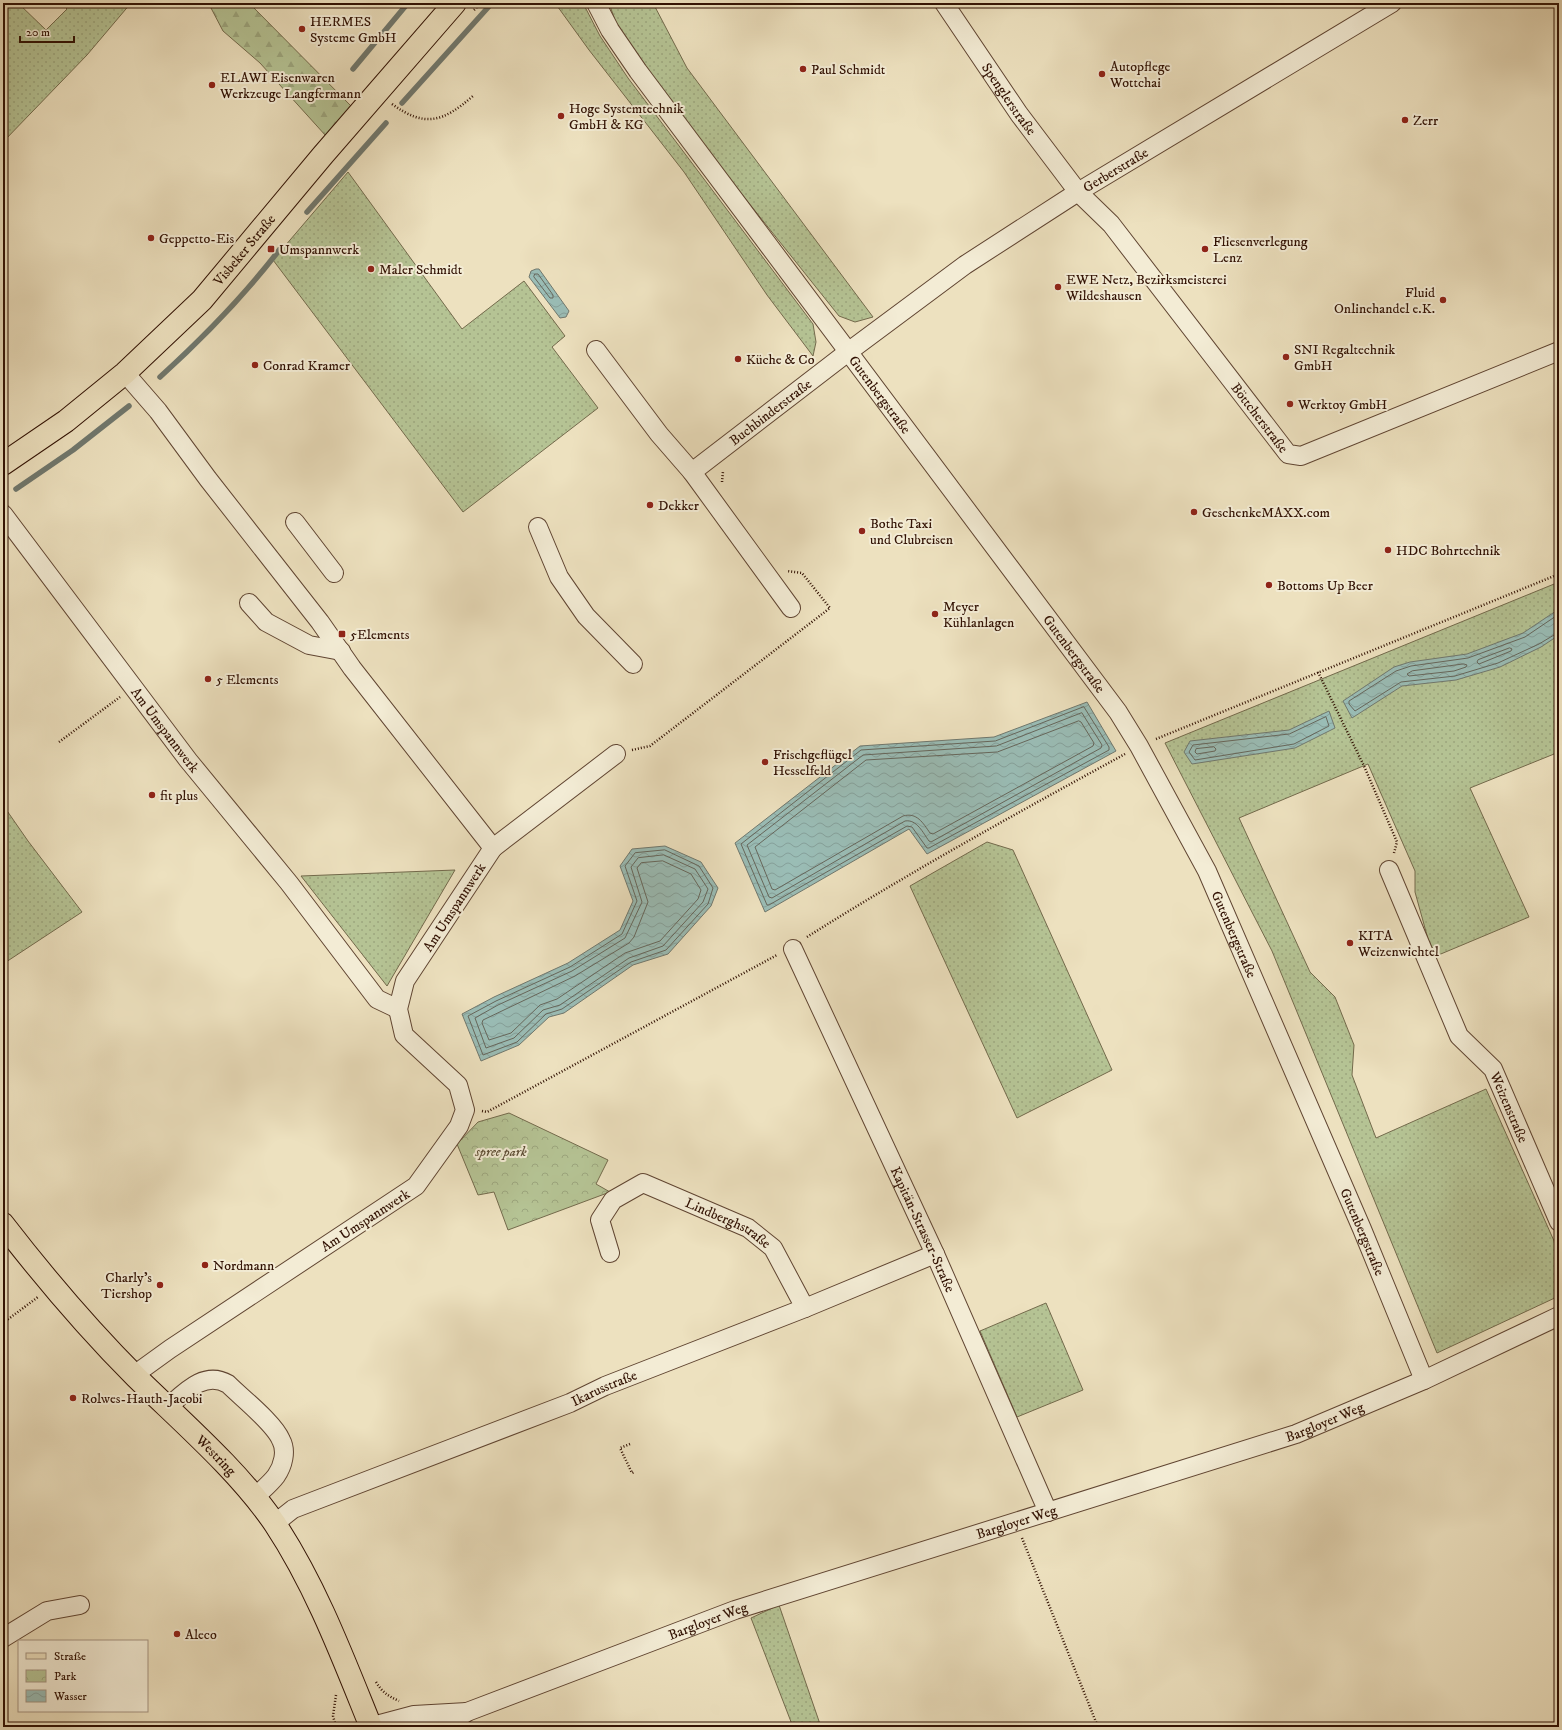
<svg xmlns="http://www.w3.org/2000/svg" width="1562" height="1730" font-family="'IM FELL DW Pica',serif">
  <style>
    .grass { fill: url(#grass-dots); stroke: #736a4c }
    .forest { fill: url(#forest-firs); stroke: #736a4c }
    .park { fill: url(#park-crowns); stroke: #736a4c }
    .water { fill: url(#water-waves); stroke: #70786e }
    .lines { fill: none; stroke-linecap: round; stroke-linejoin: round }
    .shore { stroke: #66675c; stroke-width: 1 }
    .stream { stroke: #70786e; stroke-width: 5.5 }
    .minor-casing { stroke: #604532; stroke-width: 20 }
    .major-casing { stroke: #311103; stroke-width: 24 }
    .path { stroke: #311103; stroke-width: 2.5; stroke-dasharray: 1 2; stroke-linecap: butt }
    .minor { stroke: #f3ecd5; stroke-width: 18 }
    .major { stroke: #ede1bf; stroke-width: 22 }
    .poi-dot { fill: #8f2418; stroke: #f3ecd5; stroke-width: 1.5 }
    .labels { text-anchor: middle; stroke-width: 4; stroke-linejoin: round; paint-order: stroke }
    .poi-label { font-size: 14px; fill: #311103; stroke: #f3ecd5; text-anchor: start }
    .street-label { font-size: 14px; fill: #311103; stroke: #f3ecd5 }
    .park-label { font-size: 14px; font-style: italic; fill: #5f4f36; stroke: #f3ecd5 }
  </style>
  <defs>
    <pattern id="grass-dots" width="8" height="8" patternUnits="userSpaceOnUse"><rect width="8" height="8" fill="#b5c394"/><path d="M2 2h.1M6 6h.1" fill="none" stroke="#9ca67e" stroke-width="1.8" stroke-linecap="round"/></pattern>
    <pattern id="forest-firs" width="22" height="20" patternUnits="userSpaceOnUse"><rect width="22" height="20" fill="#b5c394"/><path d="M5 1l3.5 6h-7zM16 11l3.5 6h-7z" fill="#9ca67e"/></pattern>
    <pattern id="park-crowns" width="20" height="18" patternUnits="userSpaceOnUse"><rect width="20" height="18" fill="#b5c394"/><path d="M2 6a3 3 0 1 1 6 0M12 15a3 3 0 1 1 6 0" fill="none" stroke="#9ca67e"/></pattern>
    <pattern id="water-waves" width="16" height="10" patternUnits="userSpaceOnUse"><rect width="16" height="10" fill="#9abdb6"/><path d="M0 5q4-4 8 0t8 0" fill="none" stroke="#85a19b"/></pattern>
  </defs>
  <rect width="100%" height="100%" fill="#ede1bf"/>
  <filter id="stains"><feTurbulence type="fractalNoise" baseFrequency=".005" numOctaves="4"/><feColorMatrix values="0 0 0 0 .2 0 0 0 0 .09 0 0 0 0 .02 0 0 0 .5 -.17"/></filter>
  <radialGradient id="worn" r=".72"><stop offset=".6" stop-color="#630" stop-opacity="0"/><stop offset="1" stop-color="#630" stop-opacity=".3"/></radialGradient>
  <!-- grass -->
  <g class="grass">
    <polygon points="3,3 18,3 46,30 67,9 61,3 131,3 87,55 3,142"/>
    <polygon points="555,3 583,3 600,36 628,78 813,324 816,342 813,356 767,295 684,172 589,50"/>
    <polygon points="609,3 653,3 687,68 873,317 855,322 839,316 716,162 645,66 617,26"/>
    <polygon points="348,172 462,329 524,281 565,336 552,347 598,408 463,512 273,260"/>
    <polygon points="1559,582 1559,752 1470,788 1529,917 1436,956 1428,939 1415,892 1415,871 1368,764 1239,818 1310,972 1335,997 1354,1045 1352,1075 1376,1138 1486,1089 1559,1252 1559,1296 1437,1353 1272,951 1165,743"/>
    <polygon points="3,805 28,841 82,912 3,964"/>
    <polygon points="987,842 1013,850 1112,1070 1017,1118 910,886"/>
    <polygon points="455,870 387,986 301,876"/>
    <polygon points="1046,1303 1083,1390 1017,1417 980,1331"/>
    <polygon points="779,1605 821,1727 793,1727 751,1618"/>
  </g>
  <!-- forest -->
  <polygon class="forest" points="206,3 249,3 351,106 326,136 260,63 223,31 211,8"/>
  <!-- park -->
  <polygon class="park" points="509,1113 608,1160 596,1184 610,1192 508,1230 494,1192 478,1195 457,1144 478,1122"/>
  <!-- water -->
  <g class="water">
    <polygon points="536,269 539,269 569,311 566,317 560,318 529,277 531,271"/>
    <polygon points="1559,609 1559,635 1541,647 1500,667 1456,680 1402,686 1352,718 1343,701 1394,667 1410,662 1467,654 1523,633"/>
    <polygon points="1087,702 1116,751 927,854 909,829 765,912 735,843 860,746 994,737"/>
    <polygon points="1329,711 1335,728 1295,748 1192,764 1184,752 1190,741 1289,730"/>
    <polygon points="665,846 701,862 718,888 711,906 668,954 633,965 564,1013 549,1017 519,1045 481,1061 462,1014 494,997 568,963 620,930 633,901 620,866 632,849"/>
  </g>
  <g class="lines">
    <!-- shore -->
    <g class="shore">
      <polygon points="535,274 538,274 553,295 553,298 550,298 534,277"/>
      <polyline points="1559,614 1525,637 1468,658 1411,666 1396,671 1349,701 1349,704 1355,711 1401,682 1455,676 1498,663 1539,644 1559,632"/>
      <polygon points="1510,648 1512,649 1511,651 1479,664 1477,662 1478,660"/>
      <polygon points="1464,664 1467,665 1466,667 1454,671 1409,676 1407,674 1412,671"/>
      <polygon points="1084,707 1109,747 1109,750 929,848 927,848 912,827 907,826 769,905 767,905 741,844 861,750 995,741"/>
      <path d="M1082,713L1102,745L1101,748L931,842L929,841C923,833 917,819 905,821L772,898L769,897L747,845L863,755L996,746Z"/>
      <polygon points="1326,717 1329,726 1294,744 1195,760 1189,752 1193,745 1289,734"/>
      <path d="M1079,721L1081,722L1094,743L1093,746L933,834L930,833C923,823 917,812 903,816L775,890L772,889L755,847L866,760L997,752Z"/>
      <polygon points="1214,747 1216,749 1215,751 1197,754 1195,752 1196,749"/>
      <polygon points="665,850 699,866 713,888 708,904 666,950 631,962 562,1009 546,1014 517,1042 483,1055 468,1016 496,1001 570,967 622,934 637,901 625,866 635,853"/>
      <polygon points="664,855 695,869 708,889 703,902 663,946 629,958 560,1005 543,1010 514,1038 486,1048 475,1018 498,1005 572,971 625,938 642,902 631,867 638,858"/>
      <polygon points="663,861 691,874 701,890 698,899 660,941 625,953 557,999 540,1005 511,1033 489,1040 482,1023 483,1020 575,976 629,943 634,937 648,902 637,868 641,863"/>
    </g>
    <!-- stream -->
    <g class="stream">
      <polyline points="353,69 408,3"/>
      <polyline points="402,103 492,3"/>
      <polyline points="307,212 386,123"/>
      <path d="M160,377C204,337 244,296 280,249"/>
      <polyline points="16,489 73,450 129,406"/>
    </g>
    <defs>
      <g id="minor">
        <path id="s1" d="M596,3L610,30L638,71L1118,712L1139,746L1207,871L1362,1229L1424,1380"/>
        <path id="s2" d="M944,3L1019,114L1078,192L1111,224L1288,454L1301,456L1559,351"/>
        <path id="s3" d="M596,350L659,434L692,472L848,352L965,265L1078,192L1392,3"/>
        <polyline points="125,373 158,411 208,479 320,622 352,668 493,848 405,981 398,1009 404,1035 458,1085 465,1110 459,1126 416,1186 170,1349 134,1375"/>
        <polyline points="692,472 791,608"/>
        <path id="s4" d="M3,514L188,760L289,883L377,999L398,1009"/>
        <polyline points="295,522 334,573"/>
        <polyline points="538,527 559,577 586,616 633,664"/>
        <polyline points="249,603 266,622 309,645 341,651"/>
        <polyline points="493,848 616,754"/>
        <path id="s5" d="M1389,870L1459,1036L1493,1069L1559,1222"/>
        <path id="s6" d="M793,949L935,1254L1048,1512"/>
        <path id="s7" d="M610,1253L600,1220L613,1200L643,1183L748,1228L773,1248L805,1308"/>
        <path d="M167,1408C184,1393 204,1370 228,1384C242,1398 274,1423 281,1440C287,1451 283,1466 276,1476C270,1484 261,1491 254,1498"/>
        <path id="s8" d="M274,1524L293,1509L570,1403L605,1386L805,1308L935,1254"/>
        <polyline points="3,1638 47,1611 80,1605"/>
        <polyline points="369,1727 414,1715 467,1712"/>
        <path id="s9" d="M444,1727L467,1712L735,1610L1296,1434L1424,1380L1559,1316"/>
      </g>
      <g id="major">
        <path id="s10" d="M3,464L66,421L125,373L202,300L323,155L455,3"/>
        <path id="s11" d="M3,1224C44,1277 88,1329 136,1377C182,1422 239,1471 275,1524C316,1586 343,1658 371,1727"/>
      </g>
    </defs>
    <!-- minor casing -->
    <use href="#minor" class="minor-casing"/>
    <!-- major casing -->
    <use href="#major" class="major-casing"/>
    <!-- path -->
    <g class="path">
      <polyline points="474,10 481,3"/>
      <path d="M392,104C425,128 443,122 473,96"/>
      <polyline points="722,482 723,471"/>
      <polyline points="1318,672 1364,766 1397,842 1394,853"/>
      <polyline points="1156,739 1559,574"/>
      <polyline points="59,742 120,697"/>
      <polyline points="632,750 650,746 830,608 802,573 787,571"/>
      <path d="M807,937C910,872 1017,813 1125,754"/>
      <polyline points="482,1111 487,1112 777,955"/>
      <polyline points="3,1323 38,1297"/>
      <polyline points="630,1444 620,1448 632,1473 634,1472"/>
      <polyline points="1022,1538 1098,1727"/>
      <path d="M376,1682C382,1692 388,1696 399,1701"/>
      <polyline points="336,1695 333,1716 336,1727"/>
    </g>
    <!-- minor -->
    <use href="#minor" class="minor"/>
    <!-- major -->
    <use href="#major" class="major"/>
  </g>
  <!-- markers -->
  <g class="poi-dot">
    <circle cx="302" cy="29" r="4"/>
    <circle cx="803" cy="69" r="4"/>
    <circle cx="1102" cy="74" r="4"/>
    <circle cx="212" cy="85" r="4"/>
    <circle cx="561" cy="116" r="4"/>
    <circle cx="1405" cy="120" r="4"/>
    <circle cx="151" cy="238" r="4"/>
    <rect x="267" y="245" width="8" height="8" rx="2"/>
    <circle cx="1205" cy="249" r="4"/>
    <circle cx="371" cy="269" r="4"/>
    <circle cx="1058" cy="287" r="4"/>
    <circle cx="1443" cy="300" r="4"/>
    <circle cx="1286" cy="357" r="4"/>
    <circle cx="738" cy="359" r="4"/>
    <circle cx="255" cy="365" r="4"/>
    <circle cx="1290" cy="404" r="4"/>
    <circle cx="650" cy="505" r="4"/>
    <circle cx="1194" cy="512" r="4"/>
    <circle cx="862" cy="531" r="4"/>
    <circle cx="1388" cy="550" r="4"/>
    <circle cx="1269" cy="585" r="4"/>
    <circle cx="935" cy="614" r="4"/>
    <rect x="338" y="630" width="8" height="8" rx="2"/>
    <circle cx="208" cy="679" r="4"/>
    <circle cx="765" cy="762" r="4"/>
    <circle cx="152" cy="795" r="4"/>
    <circle cx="1350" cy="943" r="4"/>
    <circle cx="205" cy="1265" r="4"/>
    <circle cx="160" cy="1285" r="4"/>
    <circle cx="73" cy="1398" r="4"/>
    <circle cx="177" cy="1634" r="4"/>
  </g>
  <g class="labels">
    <!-- poi labels -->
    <g class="poi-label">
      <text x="310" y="26">HERMES<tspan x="310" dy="16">Systeme GmbH</tspan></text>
      <text x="1110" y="71">Autopflege<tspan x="1110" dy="16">Wottchai</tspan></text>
      <text x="811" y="74">Paul Schmidt</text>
      <text x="220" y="82">ELAWI Eisenwaren<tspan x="220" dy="16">Werkzeuge Langfermann</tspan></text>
      <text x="569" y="113">Hoge Systemtechnik<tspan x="569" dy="16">GmbH &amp; KG</tspan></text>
      <text x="1413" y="125">Zerr</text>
      <text x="159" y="243">Geppetto-Eis</text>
      <text x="1213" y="246">Fliesenverlegung<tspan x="1213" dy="16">Lenz</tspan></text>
      <text x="279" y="254">Umspannwerk</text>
      <text x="379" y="274">Maler Schmidt</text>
      <text x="1066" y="284">EWE Netz, Bezirksmeisterei<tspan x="1066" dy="16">Wildeshausen</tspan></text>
      <text x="1435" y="297" text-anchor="end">Fluid<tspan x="1435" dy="16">Onlinehandel e.K.</tspan></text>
      <text x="1294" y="354">SNI Regaltechnik<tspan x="1294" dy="16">GmbH</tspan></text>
      <text x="746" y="364">Küche &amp; Co</text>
      <text x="263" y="370">Conrad Kramer</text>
      <text x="1298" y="409">Werktoy GmbH</text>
      <text x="658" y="510">Dekker</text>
      <text x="1202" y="517">GeschenkeMAXX.com</text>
      <text x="870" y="528">Bothe Taxi<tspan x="870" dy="16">und Clubreisen</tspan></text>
      <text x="1396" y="555">HDC Bohrtechnik</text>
      <text x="1277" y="590">Bottoms Up Beer</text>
      <text x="943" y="611">Meyer<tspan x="943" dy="16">Kühlanlagen</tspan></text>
      <text x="350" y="639">5Elements</text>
      <text x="216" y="684">5 Elements</text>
      <text x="773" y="759">Frischgeflügel<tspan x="773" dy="16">Hesselfeld</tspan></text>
      <text x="160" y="800">fit plus</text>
      <text x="1358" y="940">KITA<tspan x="1358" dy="16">Weizenwichtel</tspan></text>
      <text x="213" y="1270">Nordmann</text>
      <text x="152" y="1282" text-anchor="end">Charly's<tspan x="152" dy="16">Tiershop</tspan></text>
      <text x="81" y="1403">Rolwes-Hauth-Jacobi</text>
      <text x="185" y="1639">Aleco</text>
    </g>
    <!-- street labels -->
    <g class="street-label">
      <text dy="5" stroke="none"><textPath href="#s2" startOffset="116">Spenglerstraße</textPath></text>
      <text dy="5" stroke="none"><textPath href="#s3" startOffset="676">Gerberstraße</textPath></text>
      <text dy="5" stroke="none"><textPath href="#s10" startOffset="324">Visbeker Straße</textPath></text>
      <text dy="5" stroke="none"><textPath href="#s1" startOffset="484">Gutenbergstraße</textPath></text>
      <text dy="5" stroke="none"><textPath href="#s3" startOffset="254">Buchbinderstraße</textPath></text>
      <text dy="5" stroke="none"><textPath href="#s2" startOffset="522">Böttcherstraße</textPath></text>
      <text dy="5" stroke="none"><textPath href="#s1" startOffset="808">Gutenbergstraße</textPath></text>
      <text dy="5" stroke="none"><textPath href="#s4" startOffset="270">Am Umspannwerk</textPath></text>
      <text transform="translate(454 907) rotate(-57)" y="5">Am Umspannwerk</text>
      <text dy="5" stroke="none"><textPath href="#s1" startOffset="1132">Gutenbergstraße</textPath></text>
      <text dy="5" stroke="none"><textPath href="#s5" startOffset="269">Weizenstraße</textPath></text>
      <text transform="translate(365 1220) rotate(-33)" y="5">Am Umspannwerk</text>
      <text dy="5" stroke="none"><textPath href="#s7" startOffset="187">Lindberghstraße</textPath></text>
      <text dy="5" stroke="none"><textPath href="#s6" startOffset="309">Kapitän-Strasser-Straße</textPath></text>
      <text dy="5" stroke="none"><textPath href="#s1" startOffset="1456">Gutenbergstraße</textPath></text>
      <text dy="5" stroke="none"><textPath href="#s8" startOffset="358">Ikarusstraße</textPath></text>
      <text dy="5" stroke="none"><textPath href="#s9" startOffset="933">Bargloyer Weg</textPath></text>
      <text dy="5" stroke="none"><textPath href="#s11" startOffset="315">Westring</textPath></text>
      <text dy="5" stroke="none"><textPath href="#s9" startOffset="609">Bargloyer Weg</textPath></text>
      <text dy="5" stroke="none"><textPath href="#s9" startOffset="285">Bargloyer Weg</textPath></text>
    </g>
    <!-- park labels -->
    <g class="park-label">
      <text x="501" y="1156">spree park</text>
    </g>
  </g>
  <!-- margin -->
  <rect width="1562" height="1730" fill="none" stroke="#ede1bf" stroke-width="16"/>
  <rect x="4" y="4" width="1554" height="1722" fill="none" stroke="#311103" stroke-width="2"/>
  <rect x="8" y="8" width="1546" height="1714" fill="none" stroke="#311103"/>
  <!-- legend -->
  <rect x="18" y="1640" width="130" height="72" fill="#f3ecd5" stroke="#a59481"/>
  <rect x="26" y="1653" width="20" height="6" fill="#ede1bf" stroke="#a59481"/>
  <text x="54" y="1660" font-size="12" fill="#311103">Straße</text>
  <rect x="26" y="1670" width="20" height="12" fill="url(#park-crowns)" stroke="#a59481"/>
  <text x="54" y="1680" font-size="12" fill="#311103">Park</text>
  <rect x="26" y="1690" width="20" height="12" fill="url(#water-waves)" stroke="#a59481"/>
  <text x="54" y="1700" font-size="12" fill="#311103">Wasser</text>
  <!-- scale -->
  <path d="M20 36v6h54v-6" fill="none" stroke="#311103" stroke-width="2"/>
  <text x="26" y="36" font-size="12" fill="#311103" stroke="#f3ecd5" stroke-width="3" paint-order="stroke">20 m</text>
  <rect width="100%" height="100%" filter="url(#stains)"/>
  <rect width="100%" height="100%" fill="url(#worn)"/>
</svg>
